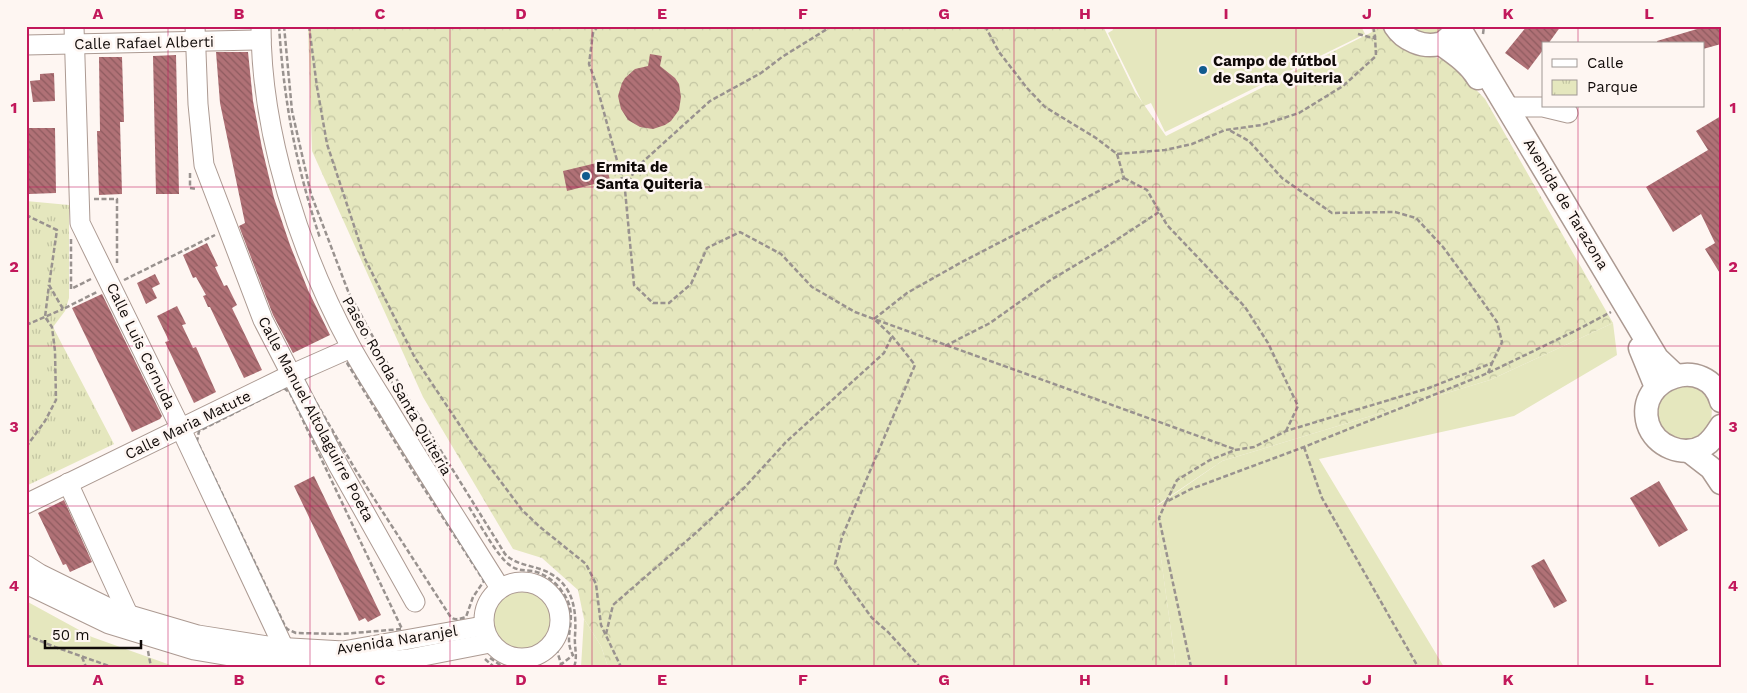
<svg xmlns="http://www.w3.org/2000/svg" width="1747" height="693" font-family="'Work Sans',sans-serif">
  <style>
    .grass { fill: #e5e7be }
    .forest { fill: url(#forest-crowns) }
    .park { fill: url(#park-tufts) }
    .building { fill: url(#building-back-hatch) }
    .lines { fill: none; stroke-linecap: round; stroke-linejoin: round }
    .minor-casing { stroke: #ac9a92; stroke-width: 21 }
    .major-casing { stroke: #ac9a92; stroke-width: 25 }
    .path { stroke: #99928f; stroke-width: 2.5; stroke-dasharray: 5 2.5; stroke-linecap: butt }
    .minor { stroke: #fff; stroke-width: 19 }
    .major { stroke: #fff; stroke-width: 22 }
    .grid { fill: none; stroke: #c2185b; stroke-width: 1; stroke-opacity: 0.55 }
    .poi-dot { fill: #115b8f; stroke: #fef6f2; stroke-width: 2 }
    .labels { text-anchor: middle; stroke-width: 5; stroke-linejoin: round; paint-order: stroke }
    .street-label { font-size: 15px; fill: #100a08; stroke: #fef6f2 }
    .poi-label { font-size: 15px; font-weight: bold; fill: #100a08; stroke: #fef6f2; text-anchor: start }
    .neatline { fill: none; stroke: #c2185b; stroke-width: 2 }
    .grid-label { font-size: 16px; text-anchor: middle; font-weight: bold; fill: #c2185b }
  </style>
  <defs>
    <pattern id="forest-crowns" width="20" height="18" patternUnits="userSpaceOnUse" patternTransform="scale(1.25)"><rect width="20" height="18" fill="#e5e7be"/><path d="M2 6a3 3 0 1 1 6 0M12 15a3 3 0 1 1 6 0" fill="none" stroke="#c3c5a2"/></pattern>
    <pattern id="park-tufts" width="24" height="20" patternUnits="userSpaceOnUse" patternTransform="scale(1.25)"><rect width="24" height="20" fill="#e5e7be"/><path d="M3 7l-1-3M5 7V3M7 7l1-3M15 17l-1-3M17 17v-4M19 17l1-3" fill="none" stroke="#c3c5a2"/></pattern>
    <pattern id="building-back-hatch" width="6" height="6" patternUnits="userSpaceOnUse" patternTransform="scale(1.25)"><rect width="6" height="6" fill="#b07176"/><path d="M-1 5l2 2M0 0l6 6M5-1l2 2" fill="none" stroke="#8e5b5f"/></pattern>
  </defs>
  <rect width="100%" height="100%" fill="#fef6f2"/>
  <!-- grass -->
  <g class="grass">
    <polygon points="1112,26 1361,26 1365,34 1165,132 1151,103 1144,106 1108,33 1113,30"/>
    <path d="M1408,26H1448C1434,38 1422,33 1408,26Z"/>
    <polygon points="1613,323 1617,355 1514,416 1319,459 1444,667 1176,667 1154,508 1222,461 1490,380"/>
    <path d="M1682,383C1687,385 1693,385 1698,388C1717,397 1716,427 1698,438C1694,440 1688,441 1683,443L1661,433L1656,401L1660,394Z"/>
    <circle cx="522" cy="621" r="29"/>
    <polygon points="26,601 92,637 176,667 26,667"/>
    <polygon points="584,619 601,646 608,667 581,667"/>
  </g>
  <!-- forest -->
  <polygon class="forest" points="308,26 1103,26 1135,92 1166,136 1372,32 1371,26 1385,26 1417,52 1448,61 1485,99 1613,323 1490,380 1222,461 1154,507 1176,667 608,667 601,646 584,619 578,590 542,558 513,549 423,397 312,151"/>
  <!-- park -->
  <polygon class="park" points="26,201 69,205 69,298 65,311 53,327 114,444 26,486"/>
  <!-- building -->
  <g class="building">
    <polygon points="1527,26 1561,26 1548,44 1543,44 1543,50 1528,70 1505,53"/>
    <polygon points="1707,26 1721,26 1721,44 1703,49 1703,44 1658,44 1657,41"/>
    <polygon points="216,52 248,52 253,101 262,148 274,198 290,245 308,290 330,335 293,353 273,315 239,226 245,223 220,103"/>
    <polygon points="650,54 662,56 660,66 675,78 679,84 681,97 679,110 671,121 665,125 653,129 640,127 628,120 621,109 618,96 622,83 625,78 635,69 648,66"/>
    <polygon points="176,55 179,194 156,194 153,56"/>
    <polygon points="99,57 122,57 124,122 120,122 122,194 99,195 97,131 100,131"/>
    <polygon points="54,73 55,101 33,102 30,81 40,80 40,74"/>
    <polygon points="1721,116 1721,275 1705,249 1715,243 1701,214 1673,232 1646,187 1708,150 1696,131"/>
    <polygon points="26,128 55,128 56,193 29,194 29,143 27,144"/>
    <polygon points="605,161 610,180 567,191 563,171"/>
    <polygon points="207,243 218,266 215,267 224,286 227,285 237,305 232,308 262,370 244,378 210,307 208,307 203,296 206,295 196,277 193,278 183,255"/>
    <polygon points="155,274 160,284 152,288 157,298 146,304 137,283"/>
    <polygon points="102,294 162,416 160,419 132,432 72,308"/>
    <polygon points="177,306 186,324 182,325 193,348 196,347 216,392 194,403 165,342 169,341 157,316"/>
    <polygon points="314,476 381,615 368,622 365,618 359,621 294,486"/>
    <polygon points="1659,481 1688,530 1659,547 1630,498"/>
    <polygon points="64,500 92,562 70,572 66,564 63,565 38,513"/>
    <polygon points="1544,559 1567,601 1554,608 1531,566"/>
  </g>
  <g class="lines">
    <defs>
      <g id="minor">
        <polyline points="74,26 80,223 181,429 284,648"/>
        <polyline points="195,26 198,104 204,165 263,320 337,463 415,602"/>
        <path d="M261,26C261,134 300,253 351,347C362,367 374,386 386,405C423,467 462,527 500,588"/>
        <polyline points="26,45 261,40"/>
        <polyline points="1507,107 1543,107 1568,113"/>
        <polyline points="68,483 128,614"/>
        <polyline points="26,504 290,375 351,348"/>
        <polyline points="26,565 40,574 113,610 198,635 274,647 343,651 483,626"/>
        <circle cx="522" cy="620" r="38"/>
        <polyline points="26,584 109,624 194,650 272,663 347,666 408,659 490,643"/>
      </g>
      <g id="major">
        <path d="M1395,26C1404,40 1423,48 1439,44C1444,43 1448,38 1452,35"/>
        <polyline points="1460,29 1657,358 1675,375"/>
        <path d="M1441,44C1455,54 1469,63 1478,78"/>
        <polyline points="1640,348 1656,387"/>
        <path d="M1721,401C1708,354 1634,376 1648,424C1655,446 1683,458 1704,446C1712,441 1716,434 1721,426"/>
        <polyline points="1689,451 1711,468 1721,483"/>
      </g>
    </defs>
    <!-- minor casing -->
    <use href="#minor" class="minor-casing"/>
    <!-- major casing -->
    <use href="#major" class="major-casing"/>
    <!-- path -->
    <g class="path">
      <path d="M279,26C284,102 296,166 320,238"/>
      <path d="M284,26L292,111L311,194L348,291L392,372L505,554C515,564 528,565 540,569C572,580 577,606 575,636C574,646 578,657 574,667"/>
      <polyline points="309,26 317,87 327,144 365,259 415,358 471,442 522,510 540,527 586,564 596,584 601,625 621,667"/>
      <polyline points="598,26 593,33 589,64 596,83 625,190 634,285 653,303 669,303 691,284 707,248 740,232 781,254 812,287 855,312 874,319 892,336 915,365 842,537 835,564 848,585 872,618 888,632 920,667"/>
      <polyline points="985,26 999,52 1027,88 1045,107 1096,138 1117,154 1165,150 1192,144 1225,130 1262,125 1299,113 1343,86 1376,56 1375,36"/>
      <polyline points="1358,34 1373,38 1375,36 1373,26"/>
      <polyline points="1483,34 1484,26"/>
      <polyline points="1117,154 1124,178 960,263 907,293 874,319 1234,449"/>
      <polyline points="190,173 190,188 196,189"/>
      <polyline points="1124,178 1147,190 1167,225 1245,307 1268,343 1298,406 1286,431"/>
      <polyline points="625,189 636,168 710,101 761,73 782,57 832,26"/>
      <polyline points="94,199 117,199 117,263"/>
      <polyline points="26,215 57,230 49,285 63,309 97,292"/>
      <polyline points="71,239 71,289 91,279"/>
      <polyline points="124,280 215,235"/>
      <polyline points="346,301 365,337 392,383"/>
      <polyline points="26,325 63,309"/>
      <polyline points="945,346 990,323 1049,281 1104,248 1159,212"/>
      <path d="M340,359L347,363L414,473L484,581L473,597L466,617C459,619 454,621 450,616L355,469L303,380Z"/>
      <polyline points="1488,373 1492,363"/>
      <polygon points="284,388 290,393 402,629 342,634 296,633 287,629 284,624 197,441 199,431"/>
      <polyline points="26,447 45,421 56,400 55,351 52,327 45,317 49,285"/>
      <polyline points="1304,447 1322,498 1418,667"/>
      <polyline points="1166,502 1177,480 1210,460 1235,450 1254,447 1286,431 1429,388 1492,363 1502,342 1497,322 1471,285 1443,247 1416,218 1395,212 1332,213 1282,178 1249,141 1229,130"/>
      <path d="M469,507C479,522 497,557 511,566C518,571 525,570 533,571C543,573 555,581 561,590C582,616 561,634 573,655L558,667"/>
      <polyline points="606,634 613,605 698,531 744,488 786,442 884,353 892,336"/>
      <polyline points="26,635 55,647 112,667"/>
      <polyline points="554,641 562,667"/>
      <polyline points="148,651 151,667"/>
      <polyline points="82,657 86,667"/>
      <polyline points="490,658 503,667"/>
      <polyline points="485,659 494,667"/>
      <polyline points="1191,667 1159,518 1166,502 1191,489 1304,447 1488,373 1575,331 1611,312"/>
    </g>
    <!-- minor -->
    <use href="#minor" class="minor"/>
    <!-- major -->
    <use href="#major" class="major"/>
  </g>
  <!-- grid -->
  <path class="grid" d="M168,26V667M310,26V667M450,26V667M592,26V667M732,26V667M874,26V667M1014,26V667M1156,26V667M1296,26V667M1438,26V667M1578,26V44M1578,106V667M26,187H1721M26,346H1721M26,506H1721"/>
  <!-- markers -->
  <g class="poi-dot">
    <circle cx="1203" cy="70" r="5"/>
    <circle cx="586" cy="176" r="5"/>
  </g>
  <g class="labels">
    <!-- street labels -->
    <g class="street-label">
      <text transform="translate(144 43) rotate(-1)" y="5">Calle Rafael Alberti</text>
      <text transform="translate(1566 204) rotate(59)" y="5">Avenida de Tarazona</text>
      <text transform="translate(141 346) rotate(64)" y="5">Calle Luis Cernuda</text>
      <text transform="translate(397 386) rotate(60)" y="5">Paseo Ronda Santa Quiteria</text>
      <text transform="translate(316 419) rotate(62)" y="5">Calle Manuel Altolaguirre Poeta</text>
      <text transform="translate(188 425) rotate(-26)" y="5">Calle Maria Matute</text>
      <text transform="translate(397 640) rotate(-9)" y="5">Avenida Naranjel</text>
    </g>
    <!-- poi labels -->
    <g class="poi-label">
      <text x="1213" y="66">Campo de fútbol<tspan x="1213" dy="17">de Santa Quiteria</tspan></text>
      <text x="596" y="172">Ermita de<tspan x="596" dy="17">Santa Quiteria</tspan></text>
    </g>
  </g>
  <!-- border -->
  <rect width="1747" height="693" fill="none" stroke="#fef6f2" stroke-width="55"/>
  <!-- legend -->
  <rect x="1542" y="42" width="162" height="65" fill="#fef6f2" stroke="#9f9894"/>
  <rect x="1552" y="59" width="25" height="8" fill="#ffffff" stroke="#9f9894"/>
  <text x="1587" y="68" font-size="15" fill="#100a08">Calle</text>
  <rect x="1552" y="80" width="25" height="15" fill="url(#park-tufts)" stroke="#9f9894"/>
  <text x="1587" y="92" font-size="15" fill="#100a08">Parque</text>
  <!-- scale -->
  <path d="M45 640v8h96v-8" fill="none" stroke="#100a08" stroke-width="2.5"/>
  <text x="52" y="640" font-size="15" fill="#100a08" stroke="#fef6f2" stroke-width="4" paint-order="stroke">50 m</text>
  <rect x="28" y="28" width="1692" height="638" class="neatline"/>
  <g class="grid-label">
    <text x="98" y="19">A</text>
    <text x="239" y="19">B</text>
    <text x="380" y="19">C</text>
    <text x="521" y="19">D</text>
    <text x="662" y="19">E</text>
    <text x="803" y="19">F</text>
    <text x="944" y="19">G</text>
    <text x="1085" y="19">H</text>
    <text x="1226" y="19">I</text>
    <text x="1367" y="19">J</text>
    <text x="1508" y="19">K</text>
    <text x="1649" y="19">L</text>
    <text x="14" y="113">1</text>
    <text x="1733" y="113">1</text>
    <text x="14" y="272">2</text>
    <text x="1733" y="272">2</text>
    <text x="14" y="432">3</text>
    <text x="1733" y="432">3</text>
    <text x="14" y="591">4</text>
    <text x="1733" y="591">4</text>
    <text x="98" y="685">A</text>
    <text x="239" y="685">B</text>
    <text x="380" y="685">C</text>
    <text x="521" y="685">D</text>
    <text x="662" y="685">E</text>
    <text x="803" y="685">F</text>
    <text x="944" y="685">G</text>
    <text x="1085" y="685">H</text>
    <text x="1226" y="685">I</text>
    <text x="1367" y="685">J</text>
    <text x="1508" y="685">K</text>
    <text x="1649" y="685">L</text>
  </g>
</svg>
